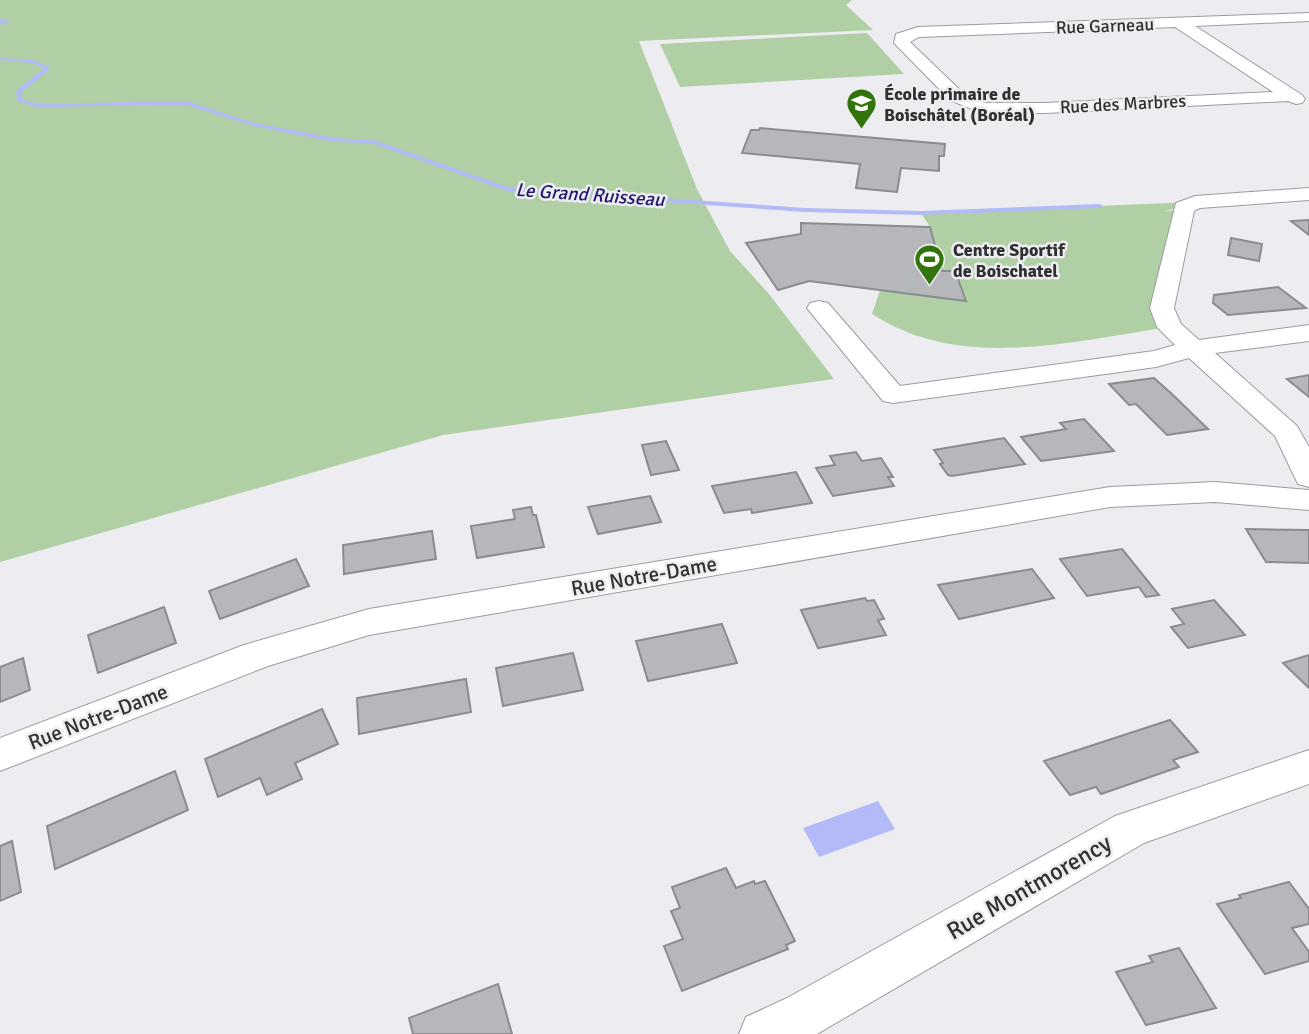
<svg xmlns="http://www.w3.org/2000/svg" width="1309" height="1034" font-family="Signika,sans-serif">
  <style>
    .green { fill: #b0cfa4 }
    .water { fill: #b2baf7 }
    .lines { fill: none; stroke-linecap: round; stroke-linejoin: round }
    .stream { fill: #b2baf7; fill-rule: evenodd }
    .building { fill: #b6b7ba; stroke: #8b8c8f; stroke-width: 2 }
    .minor-casing { stroke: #9b9c9f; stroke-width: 2 }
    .minor { fill: #fff; fill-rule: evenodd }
    .labels { text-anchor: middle; stroke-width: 5; stroke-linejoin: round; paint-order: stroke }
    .far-street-label { font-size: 18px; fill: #303031; stroke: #ededf1 }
    .far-poi-label { font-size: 18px; font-weight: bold; fill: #303031; stroke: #ededf1; text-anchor: start }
    .far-water-label { font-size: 19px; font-style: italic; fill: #21186d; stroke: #ededf1 }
    .street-label { font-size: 21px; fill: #303031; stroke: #ededf1 }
    .near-street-label { font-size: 24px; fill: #303031; stroke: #ededf1 }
  </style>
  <rect width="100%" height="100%" fill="#ededf1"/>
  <!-- green -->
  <g class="green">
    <polygon points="0,0 852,0 846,5 873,30 639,41 697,189 730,251 769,294 834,379 443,435 0,562"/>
    <polygon points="867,33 904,74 680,87 660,44"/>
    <path d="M1194,202L1163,212L1184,208L1170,327C1072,341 961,372 872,314L880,290L965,301L955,271H942L930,227L921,213Z"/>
  </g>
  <!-- water -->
  <polygon class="water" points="878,801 895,829 819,857 803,828"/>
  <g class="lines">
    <!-- stream -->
    <g class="stream">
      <polygon points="0,19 10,21 10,22 0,25 0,23 2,22 0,21"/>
      <polygon points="0,58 33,60 50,67 50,69 22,92 22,99 39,104 186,101 255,123 335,138 374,140 508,187 805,208 921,211 1100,204 1103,206 1100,208 921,215 805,212 507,191 371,143 335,142 254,126 186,105 37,107 17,101 16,91 44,68 32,63 0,60"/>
    </g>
  </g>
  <!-- building -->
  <g class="building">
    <polygon points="760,128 945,144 944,156 939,156 939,171 901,168 897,192 856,188 860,164 742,153 751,130 759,130"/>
    <polygon points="1309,220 1309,235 1291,221"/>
    <polygon points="801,223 930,227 942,271 955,271 966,301 809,281 778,290 746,243 801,234"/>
    <polygon points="1231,238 1262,244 1259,261 1228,255"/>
    <polygon points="1278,287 1306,308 1228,315 1213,303 1214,295"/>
    <polygon points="1309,375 1309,397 1287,379"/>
    <polygon points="1154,378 1173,395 1208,429 1167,435 1136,404 1129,405 1109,384"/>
    <polygon points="1084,419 1114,451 1041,461 1021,437 1066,429 1060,423"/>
    <polygon points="1004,438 1025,464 952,476 948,475 940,464 943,463 934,450"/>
    <polygon points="666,441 679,470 651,475 642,445"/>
    <polygon points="856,452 862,461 881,458 893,477 888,477 894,486 833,496 816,468 835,465 830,456"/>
    <polygon points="796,472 812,503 752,513 751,509 724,513 712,486"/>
    <polygon points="650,496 661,522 598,534 588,507"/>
    <polygon points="531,507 533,515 536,515 544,547 477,558 471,526 515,519 513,510"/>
    <polygon points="1246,529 1309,530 1309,563 1266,562"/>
    <polygon points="432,531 436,559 344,574 343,545"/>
    <polygon points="1122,549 1159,595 1146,597 1139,587 1087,596 1060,559"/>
    <polygon points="296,559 309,586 220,619 209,591"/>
    <polygon points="1032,569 1054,598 959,619 938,585"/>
    <polygon points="865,598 867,601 874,600 884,619 878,620 886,635 818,648 801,610"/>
    <polygon points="1214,600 1245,635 1188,648 1171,627 1184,624 1172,609"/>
    <polygon points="164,607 176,643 98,673 88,635"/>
    <polygon points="722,624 737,663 648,681 636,641"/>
    <polygon points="573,653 583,690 503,706 496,668"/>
    <polygon points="1309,655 1309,688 1283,663"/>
    <polygon points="23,658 30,690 0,702 0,667"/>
    <polygon points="466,679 471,712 359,734 357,698"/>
    <polygon points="322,709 338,744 295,763 302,779 267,795 260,778 218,797 205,759"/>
    <polygon points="1170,720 1198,752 1173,760 1179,767 1101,794 1096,787 1070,795 1044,761"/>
    <polygon points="175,771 188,810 55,869 47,826"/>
    <polygon points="12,841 21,892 0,901 0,846"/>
    <polygon points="726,868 736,888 754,881 755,884 765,881 795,941 786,945 788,949 682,991 664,946 683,939 671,911 680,908 672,887"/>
    <polygon points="1289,882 1309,909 1309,924 1292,928 1309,952 1309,961 1265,974 1217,904 1241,898 1239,895"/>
    <polygon points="1179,948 1216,1008 1146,1025 1116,972 1153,962 1149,956"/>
    <polygon points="498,984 512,1034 413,1034 409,1018"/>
  </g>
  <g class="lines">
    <defs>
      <g id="minor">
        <path d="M1309,13V21L1195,26L1302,95L1305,99L1302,103L1296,104L1288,101L1045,113H981L950,100L894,43L896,34L918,27ZM1175,27L1273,92L1045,103H984L962,92L910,42L919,37Z"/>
        <polygon points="1309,188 1309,200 1200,208 1194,211 1174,308 1181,324 1199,340 1309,325 1309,341 1215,353 1297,426 1309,447 1309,487 1298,484 1275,436 1189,358 1156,367 893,403 883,401 807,308 810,303 819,301 828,303 900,386 1154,351 1175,345 1157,327 1150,308 1176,203 1195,196"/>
        <polygon points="1215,482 1309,490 1309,510 1215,502 1110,507 369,635 268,666 0,771 0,738 244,645 369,609 1110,487"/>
        <polygon points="1309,750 1309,784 1144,843 817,1034 739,1034 746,1017 787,998 1115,816"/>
      </g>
    </defs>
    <!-- minor casing -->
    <use href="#minor" class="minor-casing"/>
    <!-- minor -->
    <use href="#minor" class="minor"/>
  </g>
  <!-- icons -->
  <defs>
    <symbol id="school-pin" viewBox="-11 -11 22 30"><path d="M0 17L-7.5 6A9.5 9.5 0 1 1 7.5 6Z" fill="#33730c" stroke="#ededf1"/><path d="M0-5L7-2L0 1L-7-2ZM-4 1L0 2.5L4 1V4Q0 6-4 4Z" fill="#fff"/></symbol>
    <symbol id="stadium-pin" viewBox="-11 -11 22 30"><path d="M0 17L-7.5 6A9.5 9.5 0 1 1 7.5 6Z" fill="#33730c" stroke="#ededf1"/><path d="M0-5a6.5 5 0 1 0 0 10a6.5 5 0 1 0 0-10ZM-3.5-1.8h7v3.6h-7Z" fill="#fff"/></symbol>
  </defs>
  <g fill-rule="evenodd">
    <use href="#school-pin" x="844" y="86" width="35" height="47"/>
    <use href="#stadium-pin" x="912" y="242" width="35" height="47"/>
  </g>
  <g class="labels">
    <!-- far-street labels -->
    <g class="far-street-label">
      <text transform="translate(1105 26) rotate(-2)" y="6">Rue Garneau</text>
      <text transform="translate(1123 104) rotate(-3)" y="6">Rue des Marbres</text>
    </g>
    <!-- far-poi labels -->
    <g class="far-poi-label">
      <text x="884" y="100">École primaire de<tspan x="884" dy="21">Boischâtel (Boréal)</tspan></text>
      <text x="953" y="256">Centre Sportif<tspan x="953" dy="21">de Boischatel</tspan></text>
    </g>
    <!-- far-water labels -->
    <g class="far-water-label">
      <text transform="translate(590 194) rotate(4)" y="7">Le Grand Ruisseau</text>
    </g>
    <!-- street labels -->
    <g class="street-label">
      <text transform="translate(644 576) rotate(-10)" y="7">Rue Notre-Dame</text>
      <text transform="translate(98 717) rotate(-21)" y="7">Rue Notre-Dame</text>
    </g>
    <!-- near-street labels -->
    <g class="near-street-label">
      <text transform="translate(1029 887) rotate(-30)" y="8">Rue Montmorency</text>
    </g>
  </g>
</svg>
